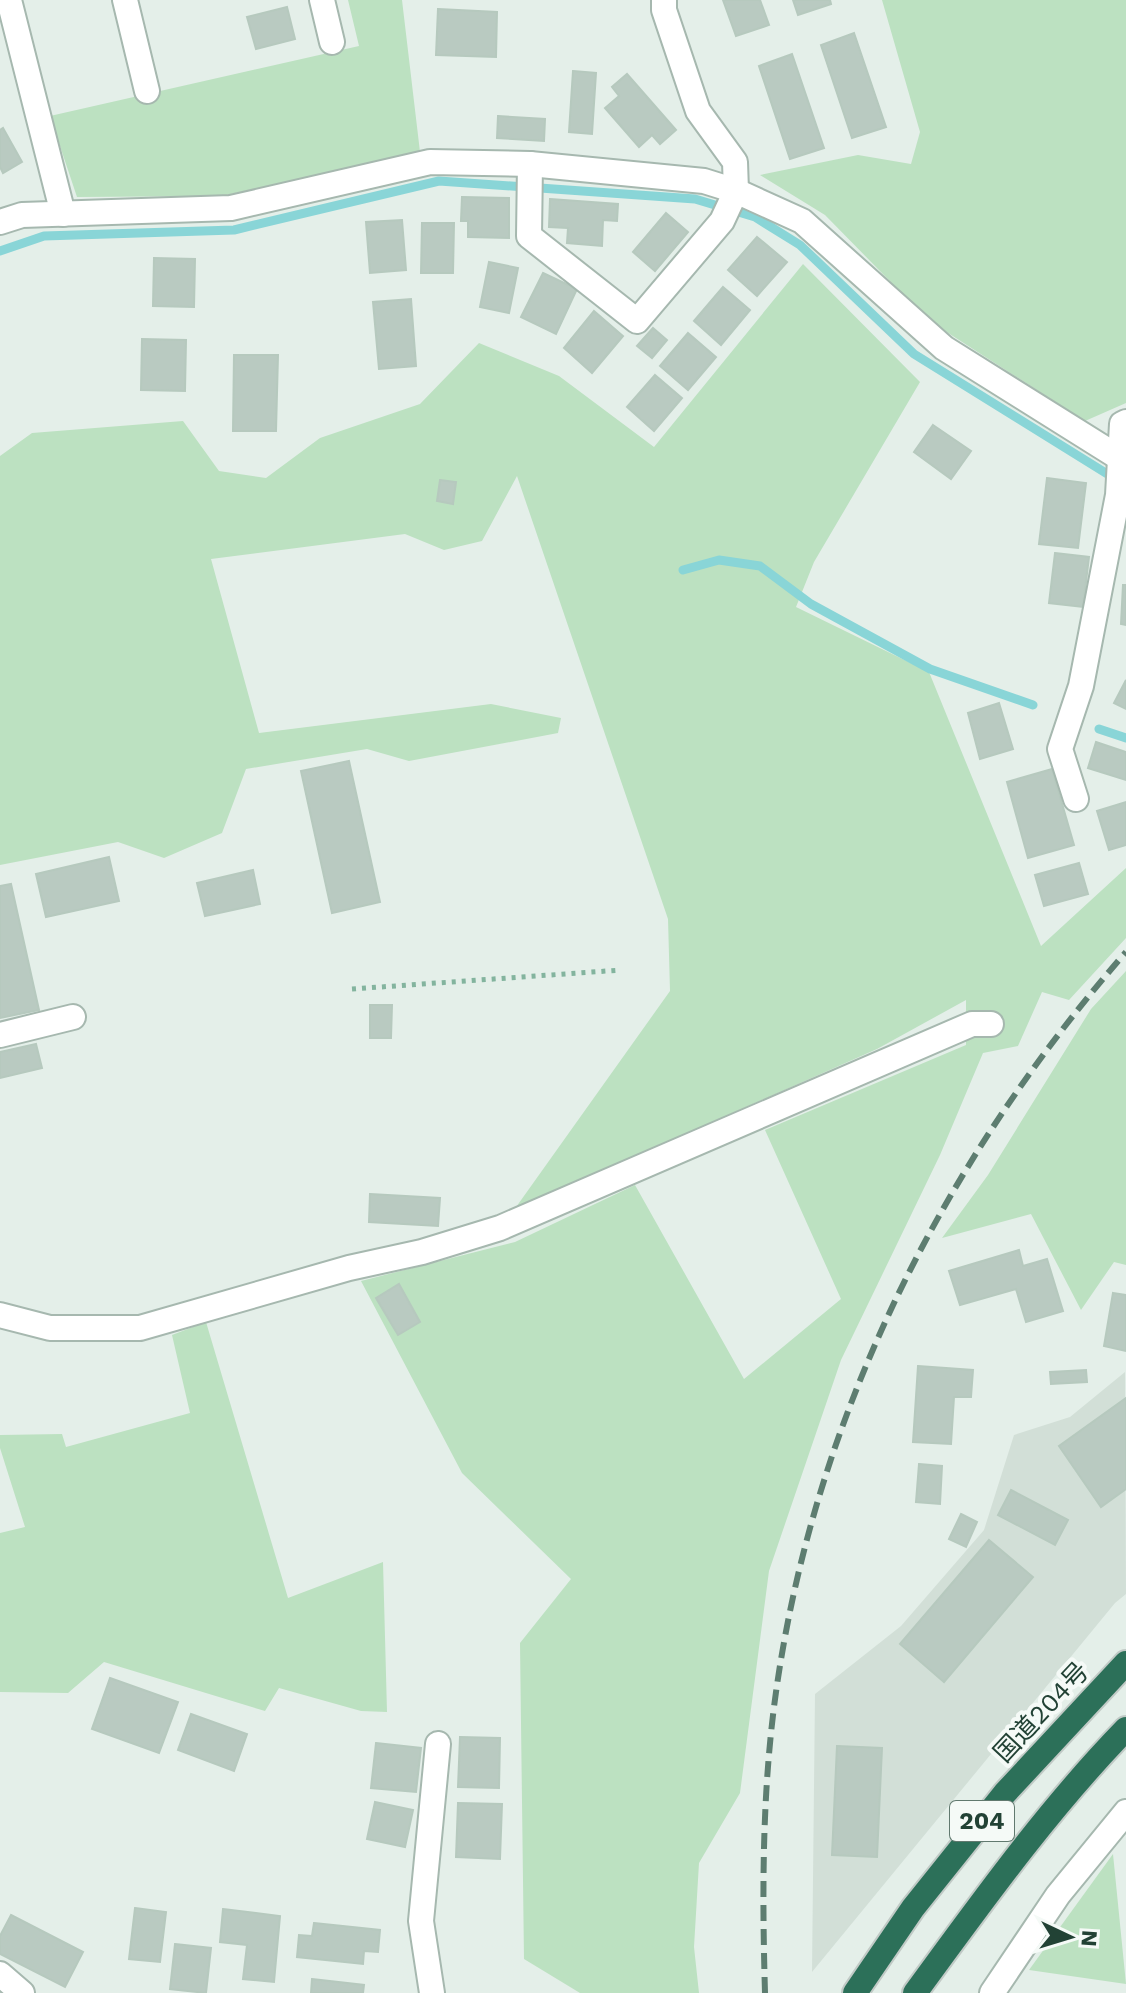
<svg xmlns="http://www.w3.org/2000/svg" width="1126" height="1993" font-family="'Work Sans','Noto Sans JP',sans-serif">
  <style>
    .built { fill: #d2dfd7 }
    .green { fill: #bce1c1 }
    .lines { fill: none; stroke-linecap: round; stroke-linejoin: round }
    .stream { stroke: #89d5d7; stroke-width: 9 }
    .building { fill: #b9cac1; stroke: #b6c9be; stroke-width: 2 }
    .minor-casing { stroke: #a6b8af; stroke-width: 28 }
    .highway-casing { stroke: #c1cac6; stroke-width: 28 }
    .path { stroke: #83b49e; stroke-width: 5; stroke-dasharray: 4 6; stroke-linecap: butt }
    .minor { stroke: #fff; stroke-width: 24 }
    .highway { stroke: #2c7059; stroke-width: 24 }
    .rail { stroke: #5d7d70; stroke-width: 6; stroke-dasharray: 16 8; stroke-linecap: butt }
    .labels { text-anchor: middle; stroke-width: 8; stroke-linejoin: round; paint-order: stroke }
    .shield { fill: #f5faf7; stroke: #61796f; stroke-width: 2 }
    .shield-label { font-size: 24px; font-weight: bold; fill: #224235 }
    .street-label { font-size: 26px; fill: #224235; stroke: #f5faf7 }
  </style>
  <rect width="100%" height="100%" fill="#e4efe9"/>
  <!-- built -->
  <polygon class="built" points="1125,1372 1126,1594 1115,1603 812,1972 815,1694 901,1626 984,1530 1014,1435 1070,1417"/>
  <!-- green -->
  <g class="green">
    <polygon points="348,0 402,0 420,152 222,196 77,197 50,116 359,46"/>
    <polygon points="882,0 1126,0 1126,403 1085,421 928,320 825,215 760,175 858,155 911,164 920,132"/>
    <polygon points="803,264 920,382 814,562 796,607 929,672 1041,946 1126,868 1126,938 1069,1000 1042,992 1018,1046 983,1053 940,1155 841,1360 769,1571 740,1793 699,1863 694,1947 699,1993 580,1993 524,1959 520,1643 571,1579 462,1473 361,1281 515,1242 635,1185 744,1379 841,1299 765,1130 966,1045 966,1000 877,1049 514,1210 670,991 668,919 517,476 482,541 444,550 405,534 211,559 259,733 491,704 561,718 558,733 409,761 367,749 246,769 222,833 164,858 118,842 0,865 0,456 32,433 183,421 219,471 266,478 320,438 420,404 479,343 559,376 654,447"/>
    <polygon points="1126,971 1126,1265 1114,1262 1081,1310 1031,1214 942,1238 988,1175 1091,1009"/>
    <polygon points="206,1322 288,1598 383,1562 387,1712 361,1711 279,1688 265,1711 104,1662 68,1693 0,1692 0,1533 25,1527 0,1448 0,1435 62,1434 66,1447 190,1413 172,1335"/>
    <polygon points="1113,1854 1126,1984 1029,1970"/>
  </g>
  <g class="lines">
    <!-- stream -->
    <g class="stream">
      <polyline points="0,251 44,236 234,230 439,181 695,199 755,217 800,245 914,354 1117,480"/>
      <polyline points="683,570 719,560 760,566 811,604 930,669 1033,705"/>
      <polyline points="1099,729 1126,738"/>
    </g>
  </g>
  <!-- building -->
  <g class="building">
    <polygon points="723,0 760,0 769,25 736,36"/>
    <polygon points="793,0 830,0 831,4 798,15"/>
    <polygon points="287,7 295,39 256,49 247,17"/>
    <polygon points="438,9 497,12 496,57 436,55"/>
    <polygon points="854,33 886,127 852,138 821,45"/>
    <polygon points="792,54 824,148 790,159 759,66"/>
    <polygon points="573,71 596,73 592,134 569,132"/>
    <polygon points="627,74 676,130 660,144 652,135 639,147 605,108 619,96 612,87"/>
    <polygon points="498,116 545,119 544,141 497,138"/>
    <polygon points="3,128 22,162 3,173 0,167 0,130"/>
    <polygon points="462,197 509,198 509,238 468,237 468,221 461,221"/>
    <polygon points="550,199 618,204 617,221 603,220 602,246 567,243 568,228 549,227"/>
    <polygon points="666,213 688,232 655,271 633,252"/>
    <polygon points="402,220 406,270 370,273 366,222"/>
    <polygon points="422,223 454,223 453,273 421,273"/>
    <polygon points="757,237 787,262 757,296 728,270"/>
    <polygon points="154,258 195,259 194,307 153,306"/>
    <polygon points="489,262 518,268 509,313 480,307"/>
    <polygon points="543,273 577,289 556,334 521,317"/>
    <polygon points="723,287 750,310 721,345 694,321"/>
    <polygon points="411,299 416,366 379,369 373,302"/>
    <polygon points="594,311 623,336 592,373 564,348"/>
    <polygon points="653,328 667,340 652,358 637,346"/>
    <polygon points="688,333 716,357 688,390 660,366"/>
    <polygon points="142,339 186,340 185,391 141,390"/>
    <polygon points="234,355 278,355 276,431 233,431"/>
    <polygon points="655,375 682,398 654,431 627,407"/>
    <polygon points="933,425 971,451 951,479 914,452"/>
    <polygon points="1047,478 1086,483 1078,548 1039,544"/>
    <polygon points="440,480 456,482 453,504 437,501"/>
    <polygon points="1055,553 1089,557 1083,607 1049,603"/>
    <polygon points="1123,585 1126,585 1126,625 1121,624"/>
    <polygon points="1126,680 1126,709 1114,703"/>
    <polygon points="999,703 1013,749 980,759 968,713"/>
    <polygon points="1096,742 1126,752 1126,780 1088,768"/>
    <polygon points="349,761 380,902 332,913 301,771"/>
    <polygon points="1052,769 1074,845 1028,858 1007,782"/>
    <polygon points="1126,802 1126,845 1109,850 1097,811"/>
    <polygon points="109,857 119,901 46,917 36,874"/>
    <polygon points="1079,863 1088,894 1044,906 1035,875"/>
    <polygon points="253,870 260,904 205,916 197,883"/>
    <polygon points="11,884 39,1010 0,1018 0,886"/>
    <polygon points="370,1005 392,1005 391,1038 370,1038"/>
    <polygon points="36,1044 42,1068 0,1078 0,1052"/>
    <polygon points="370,1194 440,1198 438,1226 369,1222"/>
    <polygon points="1019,1250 1023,1266 1047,1259 1063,1311 1026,1322 1016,1289 960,1305 949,1271"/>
    <polygon points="399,1284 420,1322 398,1335 376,1298"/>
    <polygon points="1113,1293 1126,1295 1126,1351 1104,1346"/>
    <polygon points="918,1366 973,1370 971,1397 954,1397 951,1444 913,1442"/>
    <polygon points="1086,1370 1087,1382 1051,1384 1050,1372"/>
    <polygon points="1126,1398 1126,1489 1101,1507 1059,1446"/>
    <polygon points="919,1464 942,1466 940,1504 916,1502"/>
    <polygon points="1011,1490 1068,1520 1055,1545 998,1515"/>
    <polygon points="961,1514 977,1522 966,1547 949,1539"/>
    <polygon points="989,1540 1033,1577 944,1682 900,1644"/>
    <polygon points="110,1678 178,1702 159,1753 92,1729"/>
    <polygon points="191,1714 247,1734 234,1771 178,1750"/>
    <polygon points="460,1737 500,1738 499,1788 458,1787"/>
    <polygon points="376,1743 421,1748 416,1792 371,1788"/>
    <polygon points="837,1746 882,1748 877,1857 832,1855"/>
    <polygon points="375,1802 413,1810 405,1847 367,1839"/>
    <polygon points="458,1803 502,1804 500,1859 456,1857"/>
    <polygon points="135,1908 166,1912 160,1962 129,1959"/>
    <polygon points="223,1909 280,1916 274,1982 243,1979 247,1945 220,1942"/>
    <polygon points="11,1915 83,1952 65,1987 0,1954 0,1936"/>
    <polygon points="314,1923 380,1930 378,1952 364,1951 363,1964 297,1957 299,1935 312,1936"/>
    <polygon points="175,1944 211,1948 206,1993 170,1989"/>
    <polygon points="312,1979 364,1985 363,1993 311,1993"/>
  </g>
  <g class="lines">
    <defs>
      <g id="minor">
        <polyline points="9,0 63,214"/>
        <polyline points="125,0 147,91"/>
        <polyline points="322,0 332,42"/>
        <polyline points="530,164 529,236 637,321 722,221 736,191 735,162 698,111 664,10 664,0"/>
        <polyline points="0,222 22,215 231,208 430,162 530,164 704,181 736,191 802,221 944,348 1126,462"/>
        <polyline points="1076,799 1060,749 1081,686 1118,495 1122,424 1126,422"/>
        <polyline points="0,1035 73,1017"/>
        <polyline points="0,1315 50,1328 140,1328 349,1268 422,1252 500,1228 972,1024 991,1024"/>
        <polyline points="0,1974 22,1993"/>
        <polyline points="432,1993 421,1921 438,1744"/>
        <polyline points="992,1993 1058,1895 1126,1812"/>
      </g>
      <g id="highway">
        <polyline points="855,1993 913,1908 1005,1793 1126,1663"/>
        <path d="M915,1993C981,1903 1048,1809 1126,1729"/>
      </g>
    </defs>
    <!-- minor casing -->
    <use href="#minor" class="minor-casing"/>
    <!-- highway casing -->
    <use href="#highway" class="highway-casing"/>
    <!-- path -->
    <polyline class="path" points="352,989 621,970"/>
    <!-- minor -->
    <use href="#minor" class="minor"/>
    <!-- highway -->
    <use href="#highway" class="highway"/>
    <!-- rail -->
    <path class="rail" d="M765,1993C762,1890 762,1787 777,1685C817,1411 945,1159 1126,952"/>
  </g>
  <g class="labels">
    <!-- shield labels -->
    <rect class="shield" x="950" y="1801" width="64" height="40" rx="6"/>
    <g class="shield-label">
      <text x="982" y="1829">204</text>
    </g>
    <!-- street labels -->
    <g class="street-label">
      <text transform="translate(1041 1712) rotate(-47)" y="9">国道204号</text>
    </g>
  </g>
  <!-- north arrow -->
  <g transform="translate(1070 1937) rotate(94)" stroke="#f5faf7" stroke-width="6" paint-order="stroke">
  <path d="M0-6L14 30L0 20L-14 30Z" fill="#224235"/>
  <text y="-12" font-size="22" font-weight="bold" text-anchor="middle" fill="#224235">N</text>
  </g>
</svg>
